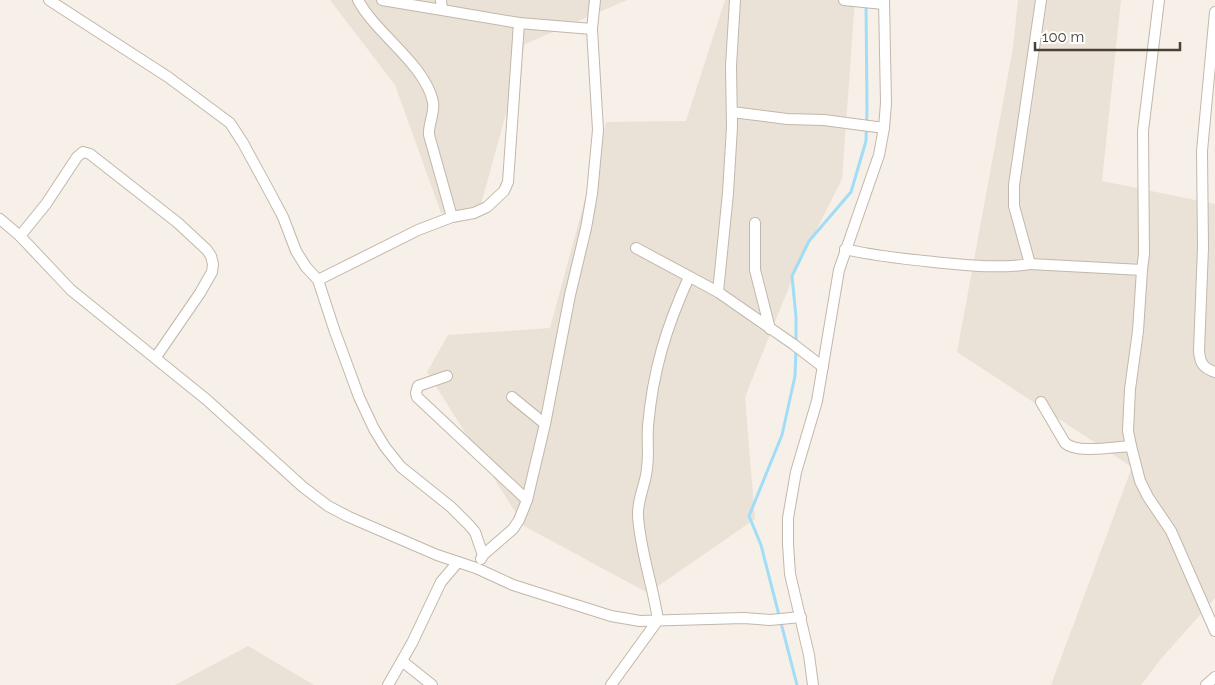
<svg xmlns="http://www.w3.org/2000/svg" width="1215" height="685" font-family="Raleway,sans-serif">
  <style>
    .residential { fill: #eae2d6 }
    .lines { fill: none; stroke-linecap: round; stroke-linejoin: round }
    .stream { stroke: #a1ddf6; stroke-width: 3 }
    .minor-casing { stroke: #c2b7aa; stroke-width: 12 }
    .minor { stroke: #fff; stroke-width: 10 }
  </style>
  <rect width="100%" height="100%" fill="#f6f0e9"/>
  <!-- residential -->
  <g class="residential">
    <polygon points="330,0 627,0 525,44 477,219 441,213 395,85"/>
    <polygon points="725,0 855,0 842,179 793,277 745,397 755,519 648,593 524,526 427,372 448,335 550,328 606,122 686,121"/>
    <polygon points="1018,0 1121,0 1102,181 1215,204 1215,598 1160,660 1141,685 1051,685 1132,467 957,352 1013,48"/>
    <polygon points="248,646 314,685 175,685"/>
  </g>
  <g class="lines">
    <!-- stream -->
    <g class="stream">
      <polyline points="796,343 796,317 792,276 809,241 851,192 866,141 867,109 866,3"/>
      <polyline points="796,349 795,376 782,435 749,516 761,545 797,685"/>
    </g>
    <defs>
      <g id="minor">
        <polyline points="49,0 168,77 230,123 243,143 267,187 283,217 296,251 306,267 318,280 334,329 359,397 374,429 385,447 401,467 451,507 469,525 475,532 483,555"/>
        <path d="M358,0C376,34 425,64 433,102C435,113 428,124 429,135L452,217"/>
        <polyline points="382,0 442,10 441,0"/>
        <polyline points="844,0 883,4"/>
        <polyline points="442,10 519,23 592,29"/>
        <path d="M1215,12L1202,151L1203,248L1199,351C1200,363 1203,368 1215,372"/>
        <polyline points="732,112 787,119 824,120 884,128"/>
        <polyline points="0,219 20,236 71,290 207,400 303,487 328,506 349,517 437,555 476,568 513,585 611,616 640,621 744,618 770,620 801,617"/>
        <polyline points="755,223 755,270 770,329"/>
        <polyline points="20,236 46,204 77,157 83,152 90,154 178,223 207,250 211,256 213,264 212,272 200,293 156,357"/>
        <polyline points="636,248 718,292 793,344 823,367"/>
        <path d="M845,249C874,256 904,259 934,262C966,265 998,269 1030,264L1014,206V185L1041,0"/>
        <polyline points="1030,264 1142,270 1144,254 1143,131 1159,0"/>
        <polyline points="1142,270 1138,331 1130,389 1128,431 1131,446 1140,481 1148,497 1171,531 1215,631"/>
        <polyline points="318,280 418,230 452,217 474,213 487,207 504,191 508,182 519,23"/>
        <polyline points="718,292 728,193 732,127 731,66 735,0"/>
        <polyline points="447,376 418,386 416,393 417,397 527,500"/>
        <polyline points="512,397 545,424"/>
        <path d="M1041,402L1065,443C1077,454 1114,447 1131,446"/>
        <polyline points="481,559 483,555 513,529 519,520 527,500 545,424 570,295 586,228 592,194 598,130 592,29 595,0"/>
        <polyline points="402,661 432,685"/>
        <polyline points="388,685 412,643 441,582 458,562"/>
        <path d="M611,685L658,620C653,586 640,550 638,516C637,499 646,484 647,468C649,454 647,440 648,426C653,370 666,328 689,277"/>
        <polyline points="813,685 809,655 790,574 788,544 788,518 796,472 817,401 839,270 879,155 884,128 886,103 884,0"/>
        <polyline points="1206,685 1215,677"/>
      </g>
    </defs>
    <!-- minor casing -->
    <use href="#minor" class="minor-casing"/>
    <!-- minor -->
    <use href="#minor" class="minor"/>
  </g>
  <!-- scale -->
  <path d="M1035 42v8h145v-8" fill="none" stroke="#4a4036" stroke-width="2.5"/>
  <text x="1042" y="42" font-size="15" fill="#4a4036" stroke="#ffffff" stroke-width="4" paint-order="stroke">100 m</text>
</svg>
